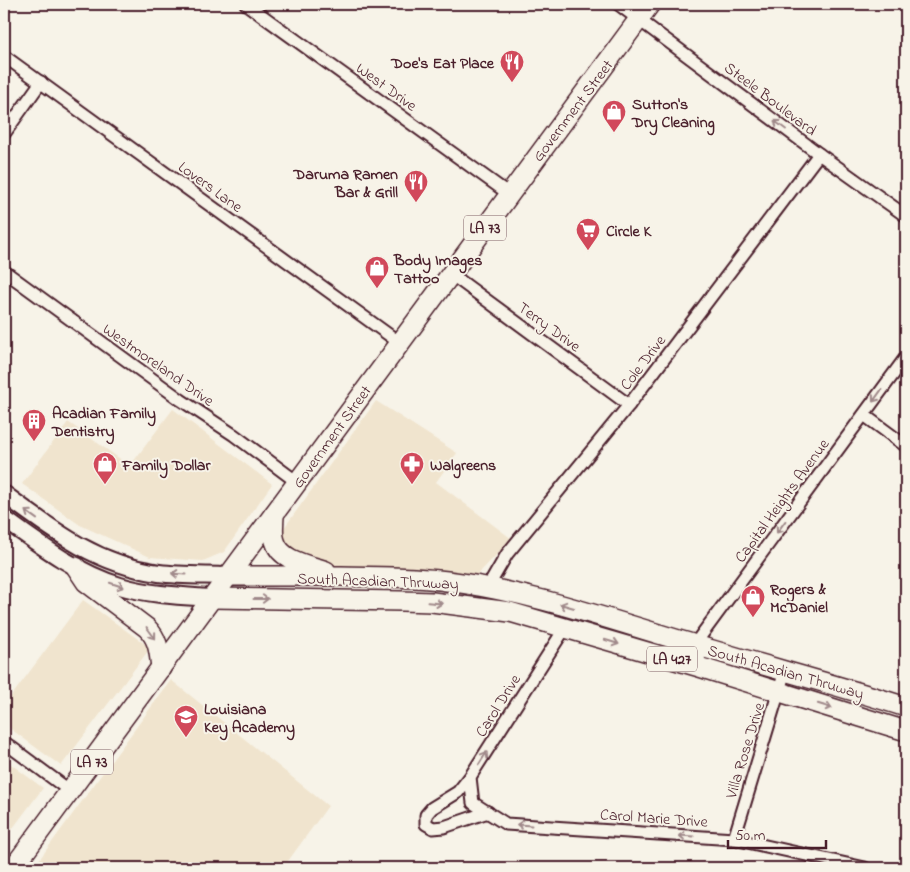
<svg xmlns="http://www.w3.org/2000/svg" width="910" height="872" font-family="'Indie Flower',sans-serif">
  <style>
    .built { fill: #f0e4ce }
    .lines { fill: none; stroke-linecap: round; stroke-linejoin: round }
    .street-casing { stroke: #4a1f2b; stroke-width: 15 }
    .secondary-casing { stroke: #4a1f2b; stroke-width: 20 }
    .primary-casing { stroke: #4a1f2b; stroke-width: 22 }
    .street { stroke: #f7f3e8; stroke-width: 11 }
    .secondary { stroke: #f7f3e8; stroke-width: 16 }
    .primary { stroke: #f7f3e8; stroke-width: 19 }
    .oneway { stroke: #a0898a }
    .labels { text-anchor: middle; stroke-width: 4; stroke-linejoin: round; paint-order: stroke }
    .shield { fill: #f7f3e8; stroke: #7e5f64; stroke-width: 1 }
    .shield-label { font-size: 15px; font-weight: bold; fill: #4a1f2b }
    .poi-label { font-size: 16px; font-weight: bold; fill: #4a1f2b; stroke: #f7f3e8; text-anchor: start }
    .street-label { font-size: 16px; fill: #4a1f2b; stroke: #f7f3e8 }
  </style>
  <rect width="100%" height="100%" fill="#f7f3e8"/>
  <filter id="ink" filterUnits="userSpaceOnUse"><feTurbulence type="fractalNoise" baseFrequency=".02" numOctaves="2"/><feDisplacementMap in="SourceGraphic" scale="10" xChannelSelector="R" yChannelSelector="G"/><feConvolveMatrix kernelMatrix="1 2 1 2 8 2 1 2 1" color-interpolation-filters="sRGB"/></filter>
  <g filter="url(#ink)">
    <!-- built -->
    <g class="built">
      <polygon points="376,401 457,453 436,482 512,539 475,577 342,567 293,554 279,535"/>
      <polygon points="173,409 272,484 224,552 203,561 150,557 80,525 22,484 68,422 130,466"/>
      <polygon points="83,600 145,644 148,651 61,766 4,724 4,706"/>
      <polygon points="171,680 328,806 283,868 33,868"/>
      <polygon points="4,759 43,788 4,840"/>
    </g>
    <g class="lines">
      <defs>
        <g id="street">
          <polyline points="246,4 509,194"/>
          <polyline points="618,4 819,154 906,216"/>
          <polyline points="4,56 400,343"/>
          <polyline points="4,134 41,82"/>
          <polyline points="4,271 181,400 234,435 297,482"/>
          <polyline points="451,274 629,405"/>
          <polyline points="864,415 906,446"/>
          <polyline points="488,587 507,554 629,405 819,154"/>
          <polyline points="565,628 470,777 473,803 506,824 734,839 865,868"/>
          <polyline points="699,667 700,637 906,357"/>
          <polyline points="4,742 70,791"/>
          <polyline points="470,777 458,792 432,808 426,815 426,824 433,828 444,827 488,812"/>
          <polyline points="734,839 785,671"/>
        </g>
        <g id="secondary">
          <path d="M4,494C54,531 96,564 159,573C182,576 205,575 228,576"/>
          <path d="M4,519C40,545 77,573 120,586C150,595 181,596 212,598"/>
        </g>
        <g id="primary">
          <path d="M274,514C274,523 272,533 275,541C280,561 309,565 326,571"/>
          <path d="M76,567L86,582L147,628C159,640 159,652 161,668"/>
          <path d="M228,576C266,576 304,576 341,576C377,577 412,576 447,581C534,592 616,622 699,646C768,667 838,685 906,707"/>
          <polyline points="212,598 402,601 432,602 510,612 699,667 906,731"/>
          <polyline points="13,868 650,4"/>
        </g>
      </defs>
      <!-- street casing -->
      <use href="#street" class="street-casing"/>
      <!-- secondary casing -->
      <use href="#secondary" class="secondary-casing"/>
      <!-- primary casing -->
      <use href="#primary" class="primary-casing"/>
      <!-- street -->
      <use href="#street" class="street"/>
      <!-- secondary -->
      <use href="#secondary" class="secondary"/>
      <!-- primary -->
      <use href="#primary" class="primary"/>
    </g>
    <!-- one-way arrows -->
    <defs><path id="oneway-shaft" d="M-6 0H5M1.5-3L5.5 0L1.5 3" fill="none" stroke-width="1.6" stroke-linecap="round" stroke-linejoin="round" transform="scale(1.25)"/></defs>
    <g class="oneway">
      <use href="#oneway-shaft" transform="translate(780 125) rotate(-143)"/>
      <use href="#oneway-shaft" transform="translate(877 396) rotate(126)"/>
      <use href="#oneway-shaft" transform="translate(31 515) rotate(-144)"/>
      <use href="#oneway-shaft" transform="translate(781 527) rotate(126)"/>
      <use href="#oneway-shaft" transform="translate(179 574) rotate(-177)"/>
      <use href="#oneway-shaft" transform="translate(117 585) rotate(18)"/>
      <use href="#oneway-shaft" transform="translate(261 599)"/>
      <use href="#oneway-shaft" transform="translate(435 603) rotate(5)"/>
      <use href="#oneway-shaft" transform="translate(567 606) rotate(-164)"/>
      <use href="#oneway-shaft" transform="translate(151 633) rotate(53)"/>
      <use href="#oneway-shaft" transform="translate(612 642) rotate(17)"/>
      <use href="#oneway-shaft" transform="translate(825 706) rotate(17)"/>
      <use href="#oneway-shaft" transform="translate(483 758) rotate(-58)"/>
      <use href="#oneway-shaft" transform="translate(524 825) rotate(-176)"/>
      <use href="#oneway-shaft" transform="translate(686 836) rotate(-176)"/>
    </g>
  </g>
  <!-- icons -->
  <defs>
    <symbol id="restaurant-pin" viewBox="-11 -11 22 30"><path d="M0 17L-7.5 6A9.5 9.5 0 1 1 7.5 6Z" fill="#d1495b" stroke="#f7f3e8"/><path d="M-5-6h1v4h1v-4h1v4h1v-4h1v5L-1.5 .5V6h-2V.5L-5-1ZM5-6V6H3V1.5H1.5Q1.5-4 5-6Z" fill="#fff"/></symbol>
    <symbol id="shop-pin" viewBox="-11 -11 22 30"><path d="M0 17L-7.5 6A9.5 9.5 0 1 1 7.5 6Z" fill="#d1495b" stroke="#f7f3e8"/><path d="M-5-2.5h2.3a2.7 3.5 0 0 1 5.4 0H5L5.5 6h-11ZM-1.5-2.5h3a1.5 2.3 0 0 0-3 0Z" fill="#fff"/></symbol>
    <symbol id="supermarket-pin" viewBox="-11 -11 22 30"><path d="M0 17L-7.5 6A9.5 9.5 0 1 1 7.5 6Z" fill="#d1495b" stroke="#f7f3e8"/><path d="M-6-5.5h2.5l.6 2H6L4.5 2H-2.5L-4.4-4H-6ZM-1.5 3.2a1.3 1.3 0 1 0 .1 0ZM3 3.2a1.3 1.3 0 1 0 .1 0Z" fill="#fff"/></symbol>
    <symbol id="building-pin" viewBox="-11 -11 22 30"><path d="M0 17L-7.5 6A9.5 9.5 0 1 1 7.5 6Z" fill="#d1495b" stroke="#f7f3e8"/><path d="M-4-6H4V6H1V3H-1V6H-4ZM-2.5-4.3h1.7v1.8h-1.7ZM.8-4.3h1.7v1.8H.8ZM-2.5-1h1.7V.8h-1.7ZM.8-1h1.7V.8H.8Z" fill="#fff"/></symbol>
    <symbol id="pharmacy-pin" viewBox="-11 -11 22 30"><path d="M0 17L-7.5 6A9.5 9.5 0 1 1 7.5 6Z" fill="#d1495b" stroke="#f7f3e8"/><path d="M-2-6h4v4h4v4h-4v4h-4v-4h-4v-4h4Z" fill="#fff"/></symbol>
    <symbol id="school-pin" viewBox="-11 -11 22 30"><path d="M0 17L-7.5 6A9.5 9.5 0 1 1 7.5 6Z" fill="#d1495b" stroke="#f7f3e8"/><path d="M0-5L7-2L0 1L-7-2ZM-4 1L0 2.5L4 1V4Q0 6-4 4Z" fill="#fff"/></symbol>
  </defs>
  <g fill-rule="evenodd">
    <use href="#restaurant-pin" x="498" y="48" width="28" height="38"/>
    <use href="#shop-pin" x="600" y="98" width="28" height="38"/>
    <use href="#restaurant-pin" x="402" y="168" width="28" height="38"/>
    <use href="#supermarket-pin" x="574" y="216" width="28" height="38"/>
    <use href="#shop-pin" x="363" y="254" width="28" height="38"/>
    <use href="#building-pin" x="20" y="407" width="28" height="38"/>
    <use href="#shop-pin" x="91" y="450" width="28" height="38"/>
    <use href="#pharmacy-pin" x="398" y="450" width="28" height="38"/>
    <use href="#shop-pin" x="739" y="583" width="28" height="38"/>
    <use href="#school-pin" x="172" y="703" width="28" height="38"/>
  </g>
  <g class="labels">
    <!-- shield labels -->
    <g class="shield">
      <rect x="464" y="215.5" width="42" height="25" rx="4"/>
      <rect x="647" y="646.5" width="50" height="25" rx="4"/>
      <rect x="71" y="749.5" width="42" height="25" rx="4"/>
    </g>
    <g class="shield-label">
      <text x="485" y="233">LA 73</text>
      <text x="672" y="664">LA 427</text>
      <text x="92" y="767">LA 73</text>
    </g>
    <!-- poi labels -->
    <g class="poi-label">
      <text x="494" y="68" text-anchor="end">Doe's Eat Place</text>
      <text x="632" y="109">Sutton's<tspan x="632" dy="18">Dry Cleaning</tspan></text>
      <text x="398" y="179" text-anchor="end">Daruma Ramen<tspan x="398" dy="18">Bar &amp; Grill</tspan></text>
      <text x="606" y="236">Circle K</text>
      <text x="394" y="265">Body Images<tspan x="394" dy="18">Tattoo</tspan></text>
      <text x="52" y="418">Acadian Family<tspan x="52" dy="18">Dentistry</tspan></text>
      <text x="122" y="470">Family Dollar</text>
      <text x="430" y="470">Walgreens</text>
      <text x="770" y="594">Rogers &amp;<tspan x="770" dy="18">McDaniel</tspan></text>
      <text x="204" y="714">Louisiana<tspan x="204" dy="18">Key Academy</tspan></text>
    </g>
    <!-- street labels -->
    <g class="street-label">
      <text transform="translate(387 86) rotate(36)" y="6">West Drive</text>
      <text transform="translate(771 98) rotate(37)" y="6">Steele Boulevard</text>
      <text transform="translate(572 110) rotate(-53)" y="6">Government Street</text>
      <text transform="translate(211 186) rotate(36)" y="6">Lovers Lane</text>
      <text transform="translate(550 326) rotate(36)" y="6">Terry Drive</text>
      <text transform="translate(642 362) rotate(-53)" y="6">Cole Drive</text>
      <text transform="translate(159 364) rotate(35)" y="6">Westmoreland Drive</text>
      <text transform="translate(331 436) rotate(-54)" y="6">Government Street</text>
      <text transform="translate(781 500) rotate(-54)" y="6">Capital Heights Avenue</text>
      <text transform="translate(378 580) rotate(2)" y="6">South Acadian Thruway</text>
      <text transform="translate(786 671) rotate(16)" y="6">South Acadian Thruway</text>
      <text transform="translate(497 705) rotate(-58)" y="6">Carol Drive</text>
      <text transform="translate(744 750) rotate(-73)" y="6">Villa Rose Drive</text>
      <text transform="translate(654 817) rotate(4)" y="6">Carol Marie Drive</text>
    </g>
  </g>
  <!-- margin -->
  <rect width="910" height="872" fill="none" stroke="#f7f3e8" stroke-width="20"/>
  <rect x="10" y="10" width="890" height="852" fill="none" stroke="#4a1f2b" stroke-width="2" filter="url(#ink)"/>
  <!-- scale -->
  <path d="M728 840v8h98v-8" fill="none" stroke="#4a1f2b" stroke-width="2.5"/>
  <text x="735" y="840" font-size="15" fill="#4a1f2b" stroke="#f7f3e8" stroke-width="4" paint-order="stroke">50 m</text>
</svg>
